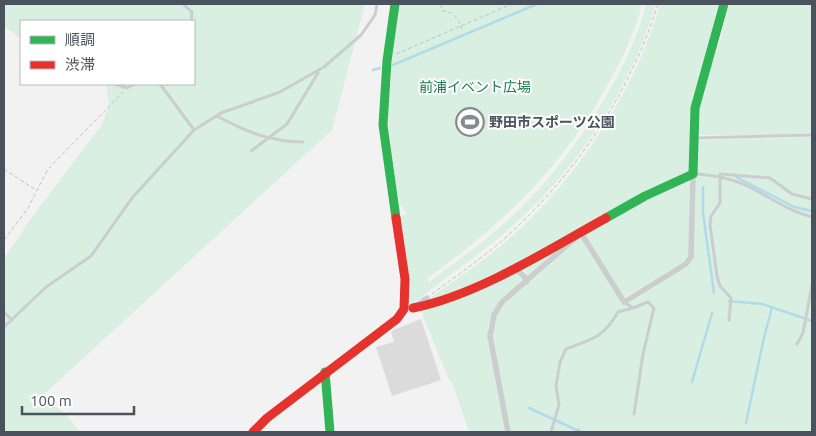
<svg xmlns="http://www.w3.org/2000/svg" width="816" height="436" font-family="Ubuntu,'Noto Sans JP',sans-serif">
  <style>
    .green { fill: #d8efe2 }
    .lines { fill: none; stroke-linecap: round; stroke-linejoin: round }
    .stream { stroke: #b0dcea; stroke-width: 2.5 }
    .building { fill: #dbdbdc }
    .path { stroke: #bac5c2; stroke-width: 1; stroke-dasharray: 4 2.5; stroke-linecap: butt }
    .lane { stroke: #cccdcf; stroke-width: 3 }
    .street { stroke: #cccdcf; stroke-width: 5.5 }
    .fast { stroke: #30b455; stroke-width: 9 }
    .jam { stroke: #e5322d; stroke-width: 9 }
    .labels { text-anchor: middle; stroke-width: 4; stroke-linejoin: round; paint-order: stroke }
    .park-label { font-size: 14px; fill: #1e7b51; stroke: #fff }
    .poi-label { font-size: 14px; font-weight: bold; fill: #4a535d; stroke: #fff; text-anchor: start }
  </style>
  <rect width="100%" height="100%" fill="#f2f2f2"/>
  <!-- green -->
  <g class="green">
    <polygon points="4,4 365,4 332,130 41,397 66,414 80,432 4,432 4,259 34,214 102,125 109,104 106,84 194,84 194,21 21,21 21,39 4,26"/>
    <path d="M399,4H642C635,34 621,61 606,88C559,171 504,222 428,278V283C454,263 482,244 506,222C563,172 628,77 646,4H656C630,89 576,171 508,230C478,256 443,278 413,304L408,300L409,275L401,216L407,214L399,203L395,183L388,118L393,51Z"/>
    <path d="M660,4H722L696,92L691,171L495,276L420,305C454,281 489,258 520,229C581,173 638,84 660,4Z"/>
    <polygon points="729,4 812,4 812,133 760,136 697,135 698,105 721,38"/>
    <polygon points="812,137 812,432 510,432 492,336 497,315 506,300 535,278 578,237 582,237 623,305 691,262 695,140"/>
    <polygon points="690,178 689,256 687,261 623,298 584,233 632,205"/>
    <polygon points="563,245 529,277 522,267"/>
    <path d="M514,271L523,278V282C506,295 492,305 488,328L505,432H469L452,382H450L423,316L422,308Z"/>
  </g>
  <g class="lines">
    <!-- stream -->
    <g class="stream">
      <polyline points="393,65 537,4"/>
      <polyline points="373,70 380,68"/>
      <polyline points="736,177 794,207 812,211"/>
      <polyline points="703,187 703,213 714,293"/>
      <polyline points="729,301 762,304 812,321"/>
      <polyline points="692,382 712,313"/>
      <polyline points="529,408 581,432"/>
      <polyline points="746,423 763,342 772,307"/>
    </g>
  </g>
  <!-- building -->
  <polygon class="building" points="421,319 441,380 392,396 376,347 394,342 391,332 393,330"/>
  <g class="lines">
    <!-- path -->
    <g class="path">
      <path d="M440,4L443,11C455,12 458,19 462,29"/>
      <polyline points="396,54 512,4"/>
      <polyline points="4,169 36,190"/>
      <polyline points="4,240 28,208 48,169 123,92"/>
      <path d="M432,294C462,272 494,250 521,223C583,163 632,87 658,4"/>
      <polyline points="578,432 579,428"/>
    </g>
    <!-- lane -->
    <g class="lane">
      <polyline points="183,4 192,12 191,21"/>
      <polyline points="115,84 127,88 135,84"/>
      <polyline points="160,84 194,130"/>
      <path d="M217,116C244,131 271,142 303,142"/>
      <polyline points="695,138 812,135"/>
      <polyline points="251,151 287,124 318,73"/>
      <path d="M694,174C716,175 736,179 755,190C774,200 791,212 812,217"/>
      <polyline points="624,302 633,308 648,302 654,308 643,354 634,414"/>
      <polyline points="4,312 12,320"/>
      <polyline points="729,320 731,298 720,286 717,276 710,225 711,216 720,203 720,174 770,178 792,194 812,199"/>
      <polyline points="4,327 46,287 91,256 132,198 194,130 221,113 280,92 324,67 361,35 375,15 377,4"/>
      <polyline points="797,344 803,333 812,285"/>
      <path d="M551,432L559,405L556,386L560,362L566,349C593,339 603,338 618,312L633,308"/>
    </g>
    <!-- street -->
    <g class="street">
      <polyline points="515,268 525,277 526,282"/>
      <polyline points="416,306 427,298"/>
      <polyline points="508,432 490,336 494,315 502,302 581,233 624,302 686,264 691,257 693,174"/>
    </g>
    <!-- fast -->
    <g class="fast">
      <polyline points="395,4 387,61 383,125 396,218"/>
      <polyline points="606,218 645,196 693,174 695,108 724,4"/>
      <polyline points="325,372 330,432"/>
    </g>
    <!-- jam -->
    <g class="jam">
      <path d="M413,308C478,295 548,250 606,218"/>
      <polyline points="253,432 267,418 397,319 404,309 405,279 396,218"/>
    </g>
  </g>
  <!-- icons -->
  <defs>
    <symbol id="stadium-ring" viewBox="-11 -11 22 22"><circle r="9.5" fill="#fff" stroke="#858b91" stroke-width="1.5"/><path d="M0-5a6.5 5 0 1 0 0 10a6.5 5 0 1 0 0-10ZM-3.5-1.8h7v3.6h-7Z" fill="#858b91"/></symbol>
  </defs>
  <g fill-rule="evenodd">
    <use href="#stadium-ring" x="454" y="106" width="32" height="32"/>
  </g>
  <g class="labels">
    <!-- park labels -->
    <g class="park-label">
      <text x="475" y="92">前浦イベント広場</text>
    </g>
    <!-- poi labels -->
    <g class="poi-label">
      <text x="489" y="127">野田市スポーツ公園</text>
    </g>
  </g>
  <!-- border -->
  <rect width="816" height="436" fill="none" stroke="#4a535d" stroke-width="10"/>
  <!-- legend -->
  <rect x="20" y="20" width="175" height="65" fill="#ffffff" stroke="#b7babe"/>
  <rect x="30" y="36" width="25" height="8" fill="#30b455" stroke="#b7babe"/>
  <text x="65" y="45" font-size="15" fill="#4a535d">順調</text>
  <rect x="30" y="61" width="25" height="8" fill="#e5322d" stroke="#b7babe"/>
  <text x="65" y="70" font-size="15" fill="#4a535d">渋滞</text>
  <!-- scale -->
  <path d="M22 406v8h112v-8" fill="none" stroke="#4a535d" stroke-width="2.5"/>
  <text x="30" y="406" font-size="15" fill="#4a535d" stroke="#ffffff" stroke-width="4" paint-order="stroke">100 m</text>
</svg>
